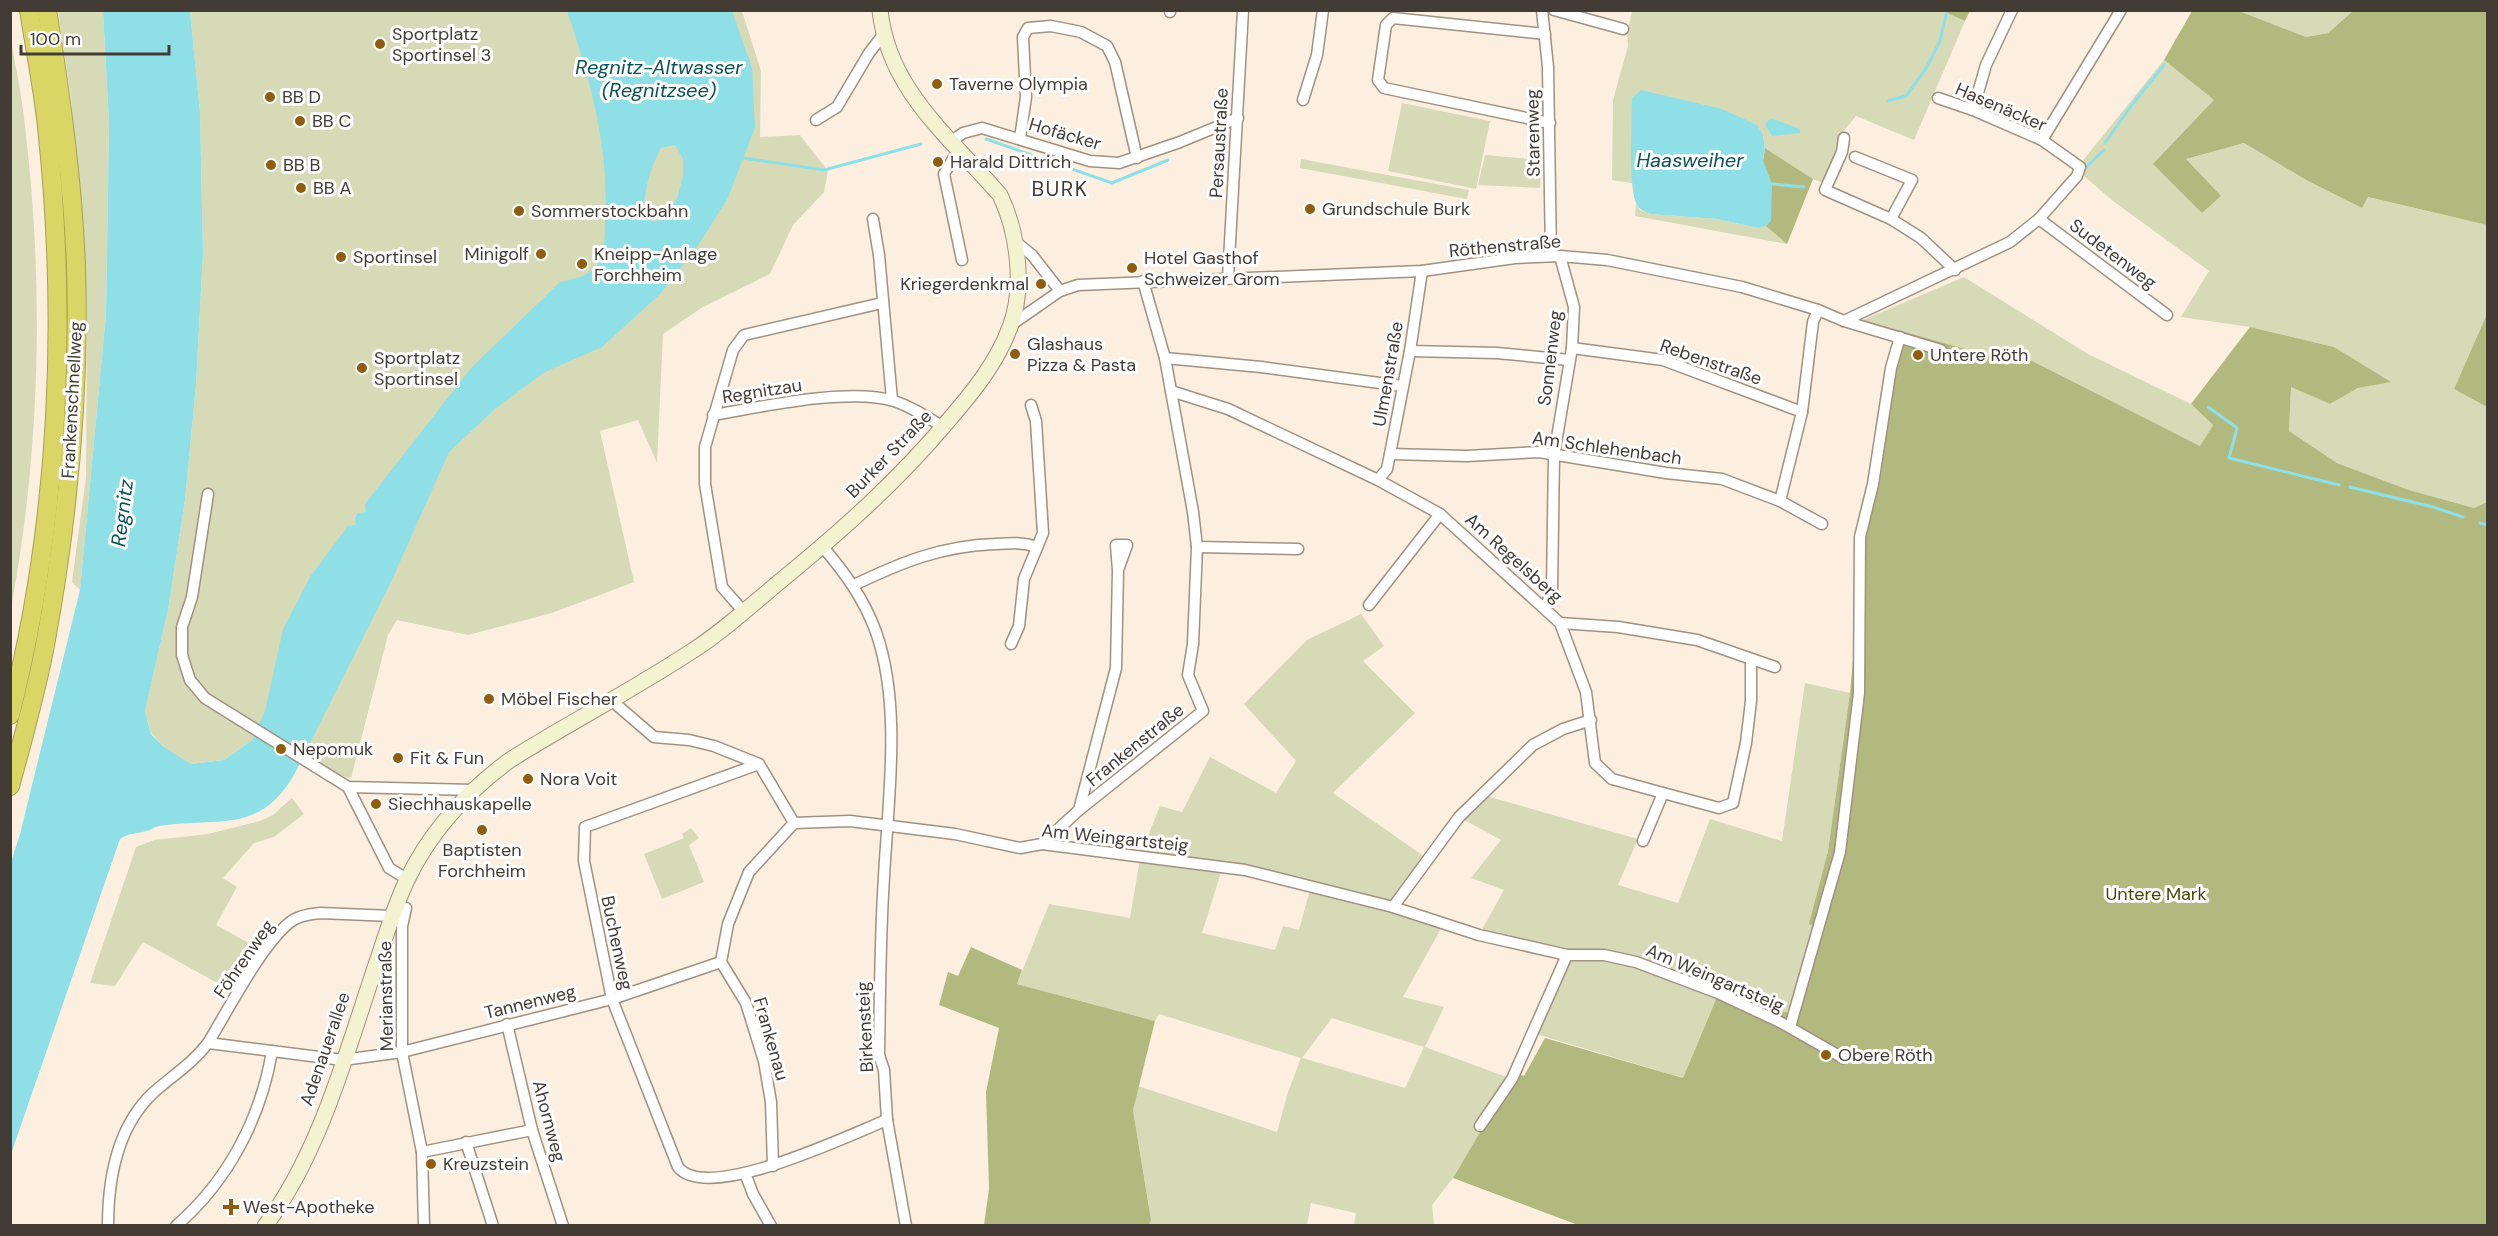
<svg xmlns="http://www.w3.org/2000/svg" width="2498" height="1236" font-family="'DM Sans',sans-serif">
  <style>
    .green { fill: #d6dab7; fill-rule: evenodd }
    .forest { fill: #b2b97e }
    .water { fill: #8fe0e6; fill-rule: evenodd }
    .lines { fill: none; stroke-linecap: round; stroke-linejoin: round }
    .stream { stroke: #8fe0e6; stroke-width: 3 }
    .street-casing { stroke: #a09180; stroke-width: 13 }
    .secondary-casing { stroke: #a09180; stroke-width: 17 }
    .highway-casing { stroke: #a5a054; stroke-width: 20 }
    .street { stroke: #fff; stroke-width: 10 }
    .secondary { stroke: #f4f3d1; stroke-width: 15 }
    .highway { stroke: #dad665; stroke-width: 18 }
    .poi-dot { fill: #905d0e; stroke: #fff; stroke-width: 2 }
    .labels { text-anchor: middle; stroke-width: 6; stroke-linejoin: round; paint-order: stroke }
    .poi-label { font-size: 18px; fill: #423c34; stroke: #fff; text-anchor: start }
    .street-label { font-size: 18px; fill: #423c34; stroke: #fff }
    .park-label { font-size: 18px; fill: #454900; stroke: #fff }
    .water-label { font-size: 20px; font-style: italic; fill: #095257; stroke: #fff }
    .quarter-label { font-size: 21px; letter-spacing: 1.5px; fill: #423c34; stroke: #fff }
  </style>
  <rect width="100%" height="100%" fill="#fdefe0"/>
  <!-- green -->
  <g class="green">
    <polygon points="1943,10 1965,21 1914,140 1856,116 1843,132 1823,183 1813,179 1765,148 1763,135 1633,178 1632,183 1612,180 1613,100 1628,46 1627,35 1632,11"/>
    <polygon points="58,11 103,11 109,124 106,314 80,590 72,582 86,477 87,313 81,211 71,97"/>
    <polygon points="190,11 742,11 761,71 760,137 800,135 828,171 824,192 793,225 770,274 703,307 663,334 657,463 638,420 600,431 634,582 552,613 468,635 397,620 388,635 351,778 341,776 304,754 254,734 252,740 224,760 191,764 164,747 151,733 145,711 168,610 185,500 196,385 203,253 200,112"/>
    <polygon points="2239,11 2353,11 2328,33 2306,37"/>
    <path d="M10,35C16,68 23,102 26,135C44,291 40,453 11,608Z"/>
    <polygon points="2164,60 2214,100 2186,159 2244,143 2308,181 2361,207 2367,197 2487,225 2487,314 2454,389 2487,407 2487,502 2474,508 2409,490 2337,463 2289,431 2291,387 2330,404 2358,388 2389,382 2334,347 2250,327 2181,317 2209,271 2113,201 2076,169"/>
    <polygon points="1402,103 1490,121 1476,189 1388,171"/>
    <polygon points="1485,155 1542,160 1540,188 1478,185"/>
    <polygon points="1301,159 1469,190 1467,199 1300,168"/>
    <polygon points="1636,204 1640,210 1650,214 1717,219 1758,228 1766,226 1787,244 1635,216"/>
    <polygon points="1964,277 2088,354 2191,404 2213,425 2200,446 2028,360 2006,365 1986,355 1863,320"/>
    <path d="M1361,614L1384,646L1363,661L1415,713L1333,793L1428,859L1394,907L1444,923L1403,997L1444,1007L1425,1047L1512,1079L1453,1178L1432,1205L1434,1225H1354L1356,1213L1311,1203L1307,1225H1149L1151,1219L1133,1110L1138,1086L1277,1132L1288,1092L1301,1058L1159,1014L1155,1021L1017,984L1049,904L1130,918L1141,853L1160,806L1182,812L1210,757L1276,793L1296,761L1244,704L1307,640ZM1223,866L1311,886L1299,930L1283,926L1275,950L1202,933ZM1332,1018L1424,1047L1405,1088L1302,1058Z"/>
    <polygon points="1805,683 1850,693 1828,851 1811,924 1818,927 1789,1014 1717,997 1683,1078 1533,1033 1567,955 1479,935 1504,890 1471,878 1501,840 1459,817 1483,795 1638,839 1618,885 1678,903 1710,819 1782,841"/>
    <polygon points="292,798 304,814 274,837 254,843 223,878 237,887 216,925 256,947 230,990 143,942 115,986 90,983 136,847 154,840 208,834 260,821 273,815"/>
    <polygon points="691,828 699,838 689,845 704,882 662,899 644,854 684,838 682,834"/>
  </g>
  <!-- forest -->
  <g class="forest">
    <polygon points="1943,11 1970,11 1965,21"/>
    <polygon points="2192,11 2239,11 2306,37 2328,33 2353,11 2487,11 2487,225 2368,197 2362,208 2308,181 2244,143 2186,159 2221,196 2202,213 2153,164 2214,100 2164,60"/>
    <polygon points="1765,148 1813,179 1787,244 1766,226 1771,220 1763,161"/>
    <polygon points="2487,314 2488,407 2487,407 2454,389"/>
    <polygon points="1863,320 1986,355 2006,365 2028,359 2200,446 2213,425 2191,404 2250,327 2334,347 2391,382 2358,388 2330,404 2291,387 2289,431 2337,463 2409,490 2474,508 2487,502 2487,1225 1578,1225 1453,1178 1515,1073 1524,1076 1545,1038 1683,1078 1717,997 1789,1013 1817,927 1809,924 1828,851 1850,693 1864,537 1901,346"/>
    <polygon points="971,947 1022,970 1017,984 1155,1021 1133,1110 1151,1220 1149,1225 984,1225 989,1189 986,1092 999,1028 939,1005 948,972 958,976"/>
  </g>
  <!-- water -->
  <g class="water">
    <path d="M103,11H190L200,112L203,253L196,385L185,500L168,610L145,711L151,734L164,747L191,764L224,760L252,740L265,711L283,629L310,577L348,526L356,525L355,518L358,513L366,512L365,504L471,368L560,282C574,279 591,276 599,262C605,249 605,235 605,221C610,150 590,78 567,11H732L752,68L755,127L728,198L697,247L661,293L602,347L545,372L496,408L449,452L391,582L294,775C259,835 217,817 159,826C154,827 151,830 146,831C137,834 128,833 120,839L11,1154V862L20,834L80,590L106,314L109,124ZM675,145L683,159V176L677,199L665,218L653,222L644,213C644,189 650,169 661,148Z"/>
    <path d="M1641,90L1722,109L1757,125L1763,135L1765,148L1763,161L1772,184L1771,220L1766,226L1758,228L1717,219L1650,214C1644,211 1639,210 1636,203C1628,181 1632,124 1632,98Z"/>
    <polygon points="1771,118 1800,129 1800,133 1772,136 1765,124"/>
  </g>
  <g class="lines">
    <!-- stream -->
    <g class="stream">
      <polyline points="1888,101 1906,96 1927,67 1940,41 1947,11"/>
      <polyline points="986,139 1112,183 1168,160"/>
      <polyline points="2105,143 2131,106 2164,65"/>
      <polyline points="743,158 824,170 921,144"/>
      <polyline points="2084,169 2104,150"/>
      <polyline points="1772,184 1804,187"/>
      <polyline points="2208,407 2237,428 2229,458 2339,485"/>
      <polyline points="2350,487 2433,507 2463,517"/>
      <polyline points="2480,523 2488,525"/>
    </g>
    <defs>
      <g id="street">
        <polyline points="1170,10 1170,12"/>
        <polyline points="1542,10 1548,67 1551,256"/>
        <polyline points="1554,10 1623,29"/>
        <polyline points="1545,34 1393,18 1386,25 1378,80 1384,88 1550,123"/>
        <polyline points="1303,100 1317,55 1323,10"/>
        <polyline points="1973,110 1986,65 2012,10"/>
        <polyline points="816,120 837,107 869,53 883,35"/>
        <polyline points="1020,138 1026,97 1023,37 1028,28 1051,26 1081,32 1107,46 1115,62 1137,158"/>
        <polyline points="1844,138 1842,152 1825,190 1891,219 1912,180 1855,157"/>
        <polyline points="2042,140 2121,10"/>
        <polyline points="952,141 963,133 982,128 1090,161 1119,163 1180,142 1238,118"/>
        <polyline points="959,149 944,174 962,260"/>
        <polyline points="873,219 879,255 892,400"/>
        <polyline points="1891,219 1921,238 1955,270"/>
        <polyline points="2039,219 2167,315"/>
        <polyline points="1017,243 1032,255 1060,291"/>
        <polyline points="1228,278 1243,10"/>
        <polyline points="1844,321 2010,242 2039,219 2077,176 2080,167 2042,140 1973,110 1938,98"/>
        <polyline points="1011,325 1060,291 1078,285 1422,271 1515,258 1560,256 1607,260 1742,287 1818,310 1844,321 1941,350"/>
        <polyline points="1572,348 1663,360 1802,412"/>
        <polyline points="1410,351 1497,353 1569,360"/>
        <polyline points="1165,358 1261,367 1402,386"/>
        <polyline points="1171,391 1228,409 1378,480 1440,514 1560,623 1586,692 1595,763 1612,779 1663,793"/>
        <path d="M713,415C760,407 850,387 894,401C912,407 927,417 943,427"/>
        <polyline points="1390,454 1467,456 1539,452 1666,473 1722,479 1780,501 1822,524"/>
        <polyline points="1378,480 1387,469 1390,454 1410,351 1422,271"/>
        <polyline points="208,494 192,597 182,627 182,655 190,680 205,698 348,787 473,790"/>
        <polyline points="1780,501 1802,412 1813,322 1818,310"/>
        <path d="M823,547C845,573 864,599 876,632C902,706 888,800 884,877C880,937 880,996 879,1055L884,1070L887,1120L906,1226"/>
        <polyline points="1197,547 1298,549"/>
        <path d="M854,585C902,562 941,546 995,544C1010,543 1023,542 1037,547"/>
        <polyline points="1369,605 1440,514"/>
        <polyline points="1545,608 1552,590 1554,455 1572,348 1574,307 1560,256"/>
        <polyline points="744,612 722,587 705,484 705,447 733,350 744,335 882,303"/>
        <polyline points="1560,623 1618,627 1697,640 1775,667"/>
        <polyline points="1011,644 1019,626 1024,579 1043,533 1036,421 1031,405"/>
        <polyline points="611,700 654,737 689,740 714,746 759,764 794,823 749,872 728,924 721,962 746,1003 764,1061 771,1102 773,1166"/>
        <path d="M759,764L585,827L584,861L612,999L678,1167C707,1204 849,1135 887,1120"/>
        <polyline points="348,787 389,868 407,879"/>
        <polyline points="1079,810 1116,668 1118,570 1116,545 1127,545 1118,570"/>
        <polyline points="794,823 850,821 955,834 1020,848 1042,844 1245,870 1393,907 1479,935 1567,955 1604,955 1636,962 1718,993 1780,1022 1843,1058"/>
        <polyline points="1643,841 1663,793 1719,808 1733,803 1746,743 1751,701 1751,659"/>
        <polyline points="1042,844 1079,810 1203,711 1188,675 1193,644 1197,547 1193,512 1165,358 1143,281"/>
        <polyline points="1393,907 1459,817 1533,745 1563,729 1591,720"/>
        <polyline points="406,908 402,926 402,1052 422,1152 424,1226"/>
        <path d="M392,916L320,913C309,914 297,916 289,923C261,946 228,1010 208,1043L343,1060L402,1052L612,999L721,962"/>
        <polyline points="507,1024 532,1130 563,1226"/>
        <polyline points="1790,1027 1840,852 1859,693 1860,537 1873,484 1891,368 1900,337"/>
        <polyline points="1480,1126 1512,1079 1567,955"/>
        <polyline points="466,1142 493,1226"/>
        <polyline points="422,1152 532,1130"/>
        <polyline points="745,1173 753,1194 771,1226"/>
        <path d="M108,1226C108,1178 117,1127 153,1093C172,1076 193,1063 208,1043"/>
        <path d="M176,1226C228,1181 261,1118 272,1051"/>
      </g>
      <path id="secondary" d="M265,1226C323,1149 349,1042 380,953C388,928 396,903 407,880C430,832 468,791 510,760C569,723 631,691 689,653C721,633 749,607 778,583C839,533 897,482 948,421C972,393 997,363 1010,327C1025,288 1018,232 1000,195C950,137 888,90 880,10"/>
      <g id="highway">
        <path d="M10,715C59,522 68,325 47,127C43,88 35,49 29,10"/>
        <path d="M10,786C23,739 36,693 45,645C68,521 80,393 76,267C73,181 61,95 47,10"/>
      </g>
    </defs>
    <!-- street casing -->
    <use href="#street" class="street-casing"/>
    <!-- secondary casing -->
    <use href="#secondary" class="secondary-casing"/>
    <!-- highway casing -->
    <use href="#highway" class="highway-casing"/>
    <!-- street -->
    <use href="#street" class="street"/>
    <!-- secondary -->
    <use href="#secondary" class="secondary"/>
    <!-- highway -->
    <use href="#highway" class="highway"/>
  </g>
  <!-- markers -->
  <g class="poi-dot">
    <circle cx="380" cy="44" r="6"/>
    <circle cx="937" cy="84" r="6"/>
    <circle cx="270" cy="97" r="6"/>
    <circle cx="300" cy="121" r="6"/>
    <circle cx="938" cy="162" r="6"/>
    <circle cx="271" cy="165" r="6"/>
    <circle cx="301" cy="188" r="6"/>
    <circle cx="1310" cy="209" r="6"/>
    <circle cx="519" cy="211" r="6"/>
    <circle cx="541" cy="254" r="6"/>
    <circle cx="341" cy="257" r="6"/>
    <circle cx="582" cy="264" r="6"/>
    <circle cx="1132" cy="268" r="6"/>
    <circle cx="1041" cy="284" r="6"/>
    <circle cx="1015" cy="354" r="6"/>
    <circle cx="1918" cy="355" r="6"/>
    <circle cx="362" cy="368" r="6"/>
    <circle cx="489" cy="699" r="6"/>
    <circle cx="281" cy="749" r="6"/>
    <circle cx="398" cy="758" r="6"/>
    <circle cx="528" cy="779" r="6"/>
    <circle cx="376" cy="804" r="6"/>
    <circle cx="482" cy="830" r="6"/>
    <circle cx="1826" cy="1055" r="6"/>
    <circle cx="431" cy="1164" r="6"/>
    <path d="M228 1198h6v6h6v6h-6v6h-6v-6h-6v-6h6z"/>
  </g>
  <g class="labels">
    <!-- poi labels -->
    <g class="poi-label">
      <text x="392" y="40">Sportplatz<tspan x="392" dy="21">Sportinsel 3</tspan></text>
      <text x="949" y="90">Taverne Olympia</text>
      <text x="282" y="103">BB D</text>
      <text x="312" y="127">BB C</text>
      <text x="950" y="168">Harald Dittrich</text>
      <text x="283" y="171">BB B</text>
      <text x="313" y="194">BB A</text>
      <text x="1322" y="215">Grundschule Burk</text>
      <text x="531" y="217">Sommerstockbahn</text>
      <text x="529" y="260" text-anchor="end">Minigolf</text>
      <text x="594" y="260">Kneipp-Anlage<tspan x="594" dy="21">Forchheim</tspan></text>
      <text x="353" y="263">Sportinsel</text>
      <text x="1144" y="264">Hotel Gasthof<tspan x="1144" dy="21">Schweizer Grom</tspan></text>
      <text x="1029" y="290" text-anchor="end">Kriegerdenkmal</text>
      <text x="1027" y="350">Glashaus<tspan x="1027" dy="21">Pizza &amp; Pasta</tspan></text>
      <text x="1930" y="361">Untere Röth</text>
      <text x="374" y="364">Sportplatz<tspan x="374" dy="21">Sportinsel</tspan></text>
      <text x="501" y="705">Möbel Fischer</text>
      <text x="293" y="755">Nepomuk</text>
      <text x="410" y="764">Fit &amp; Fun</text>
      <text x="540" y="785">Nora Voit</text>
      <text x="388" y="810">Siechhauskapelle</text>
      <text x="482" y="856" text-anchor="middle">Baptisten<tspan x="482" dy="21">Forchheim</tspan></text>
      <text x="1838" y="1061">Obere Röth</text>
      <text x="443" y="1170">Kreuzstein</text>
      <text x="243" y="1213">West-Apotheke</text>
    </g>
    <!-- street labels -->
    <g class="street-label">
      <text transform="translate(2001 107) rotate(23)" y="6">Hasenäcker</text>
      <text transform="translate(1533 133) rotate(-91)" y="6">Starenweg</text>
      <text transform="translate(1065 134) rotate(16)" y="6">Hofäcker</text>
      <text transform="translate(1219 143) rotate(-87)" y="6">Persaustraße</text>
      <text transform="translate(1505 246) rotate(-5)" y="6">Röthenstraße</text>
      <text transform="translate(2113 254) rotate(37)" y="6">Sudetenweg</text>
      <text transform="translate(1550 358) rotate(-83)" y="6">Sonnenweg</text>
      <text transform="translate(1711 362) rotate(19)" y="6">Rebenstraße</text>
      <text transform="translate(1388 374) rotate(-80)" y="6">Ulmenstraße</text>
      <text transform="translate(762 391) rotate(-9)" y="6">Regnitzau</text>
      <text transform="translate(72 400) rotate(-87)" y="6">Frankenschnellweg</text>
      <text transform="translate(1607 448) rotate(8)" y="6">Am Schlehenbach</text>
      <text transform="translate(889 454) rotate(-46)" y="6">Burker Straße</text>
      <text transform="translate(1514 558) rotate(42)" y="6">Am Regelsberg</text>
      <text transform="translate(1135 745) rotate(-39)" y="6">Frankenstraße</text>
      <text transform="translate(1115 838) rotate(6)" y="6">Am Weingartsteig</text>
      <text transform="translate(617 943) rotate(78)" y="6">Buchenweg</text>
      <text transform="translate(244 959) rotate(-55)" y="6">Föhrenweg</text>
      <text transform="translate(1715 978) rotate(23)" y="6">Am Weingartsteig</text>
      <text transform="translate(386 996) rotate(-91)" y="6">Merianstraße</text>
      <text transform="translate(530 1002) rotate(-14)" y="6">Tannenweg</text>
      <text transform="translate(865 1027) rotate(-93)" y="6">Birkensteig</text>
      <text transform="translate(771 1039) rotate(74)" y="6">Frankenau</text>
      <text transform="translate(325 1049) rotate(-71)" y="6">Adenauerallee</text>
      <text transform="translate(549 1121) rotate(75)" y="6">Ahornweg</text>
    </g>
    <!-- park labels -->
    <g class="park-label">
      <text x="2156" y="900">Untere Mark</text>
    </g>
    <!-- water labels -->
    <g class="water-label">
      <text x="659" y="74">Regnitz-Altwasser<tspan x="659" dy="23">(Regnitzsee)</tspan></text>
      <text x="1690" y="167">Haasweiher</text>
      <text transform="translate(122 513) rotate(-83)" y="7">Regnitz</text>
    </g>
    <!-- quarter labels -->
    <g class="quarter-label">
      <text x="1060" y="196">BURK</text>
    </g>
  </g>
  <!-- border -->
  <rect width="2498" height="1236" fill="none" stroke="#423c34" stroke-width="24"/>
  <!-- scale -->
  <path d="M21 45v9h148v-9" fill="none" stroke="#423c34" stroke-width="3"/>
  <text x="30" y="45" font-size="18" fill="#423c34" stroke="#ffffff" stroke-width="4.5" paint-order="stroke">100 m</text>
</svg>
